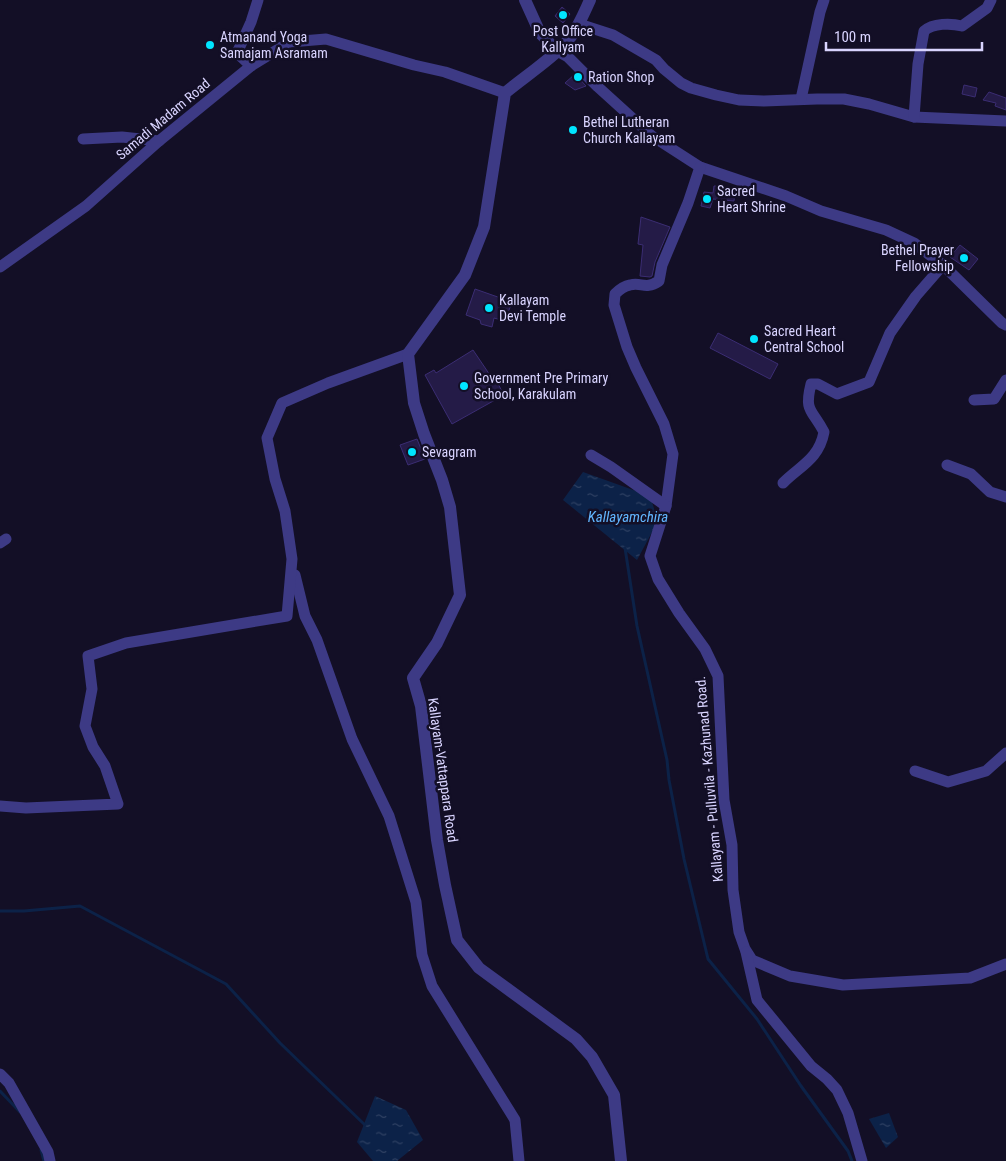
<svg xmlns="http://www.w3.org/2000/svg" width="1006" height="1161" font-family="'Roboto Condensed',sans-serif">
  <style>
    .water { fill: url(#water-ripples) }
    .lines { fill: none; stroke-linecap: round; stroke-linejoin: round }
    .stream { stroke: #0c2248; stroke-width: 3 }
    .building { fill: #241b47; stroke: #3b2d73 }
    .minor { stroke: #3d3a85; stroke-width: 11 }
    .tertiary { stroke: #3d3a85; stroke-width: 12 }
    .poi-dot { fill: #00e5ff; stroke: #130f26; stroke-width: 2 }
    .labels { text-anchor: middle; stroke-width: 5; stroke-linejoin: round; paint-order: stroke }
    .poi-label { font-size: 14px; fill: #d9d4ff; stroke: #130f26; text-anchor: start }
    .street-label { font-size: 14px; fill: #d9d4ff; stroke: #130f26 }
    .water-label { font-size: 15px; font-style: italic; fill: #62b6ff; stroke: #130f26 }
  </style>
  <defs>
    <pattern id="water-ripples" width="26" height="14" patternUnits="userSpaceOnUse" patternTransform="scale(1.25)"><rect width="26" height="14" fill="#0c2248"/><path d="M2 4q2-2 4 0t4 0M15 11q2-2 4 0t4 0" fill="none" stroke="#2f4163"/></pattern>
  </defs>
  <rect width="100%" height="100%" fill="#130f26"/>
  <!-- water -->
  <g class="water">
    <polygon points="583,472 650,496 658,521 637,560 563,500"/>
    <polygon points="375,1096 406,1110 423,1140 397,1161 373,1161 357,1142"/>
    <polygon points="889,1113 898,1137 886,1148 869,1119"/>
  </g>
  <g class="lines">
    <!-- stream -->
    <g class="stream">
      <polyline points="625,548 637,626 667,760 669,780 684,859 708,959 757,1019 801,1086 848,1151 852,1161"/>
      <polyline points="0,911 24,911 80,906 226,984 280,1043 365,1125"/>
      <polyline points="0,1091 20,1112"/>
      <polyline points="41,1150 44,1161"/>
    </g>
  </g>
  <!-- building -->
  <g class="building">
    <polygon points="562,7 570,14 563,23 555,16"/>
    <polygon points="575,74 586,86 575,90 565,83"/>
    <polygon points="964,85 977,88 975,97 962,94"/>
    <polygon points="989,92 1006,98 1006,110 995,106 996,103 983,100"/>
    <polygon points="714,186 727,187 727,191 735,192 734,201 713,199 710,208 701,206 704,192 713,193"/>
    <polygon points="641,217 670,227 655,262 652,276 650,277 640,276 643,245 638,244"/>
    <polygon points="960,245 978,259 969,270 950,257"/>
    <polygon points="475,289 512,302 505,321 494,318 492,327 481,324 480,320 466,315"/>
    <polygon points="718,333 778,364 770,379 710,348"/>
    <polygon points="473,350 494,381 496,380 504,395 452,424 425,375 434,370 436,373"/>
    <polygon points="417,439 425,459 408,465 400,445"/>
  </g>
  <g class="lines">
    <!-- minor -->
    <g class="minor">
      <polyline points="579,24 613,35 656,60 664,69 681,83 691,88 716,95 739,100 764,101 817,99 844,99 869,104 914,117 1006,121"/>
      <polyline points="557,51 568,57 598,87 652,136 700,167 786,196 821,211 886,230 914,243 943,265 1002,323 1006,325"/>
      <polyline points="251,66 237,53 251,22 258,0"/>
      <polyline points="801,99 820,12 824,0"/>
      <path d="M914,117L918,64L924,31C933,23 951,23 962,26L987,8L991,0"/>
      <polyline points="83,139 122,137 159,141"/>
      <path d="M700,167L688,203L662,265L659,281C645,290 642,282 630,285C624,286 619,290 615,294L614,305L627,347L636,368L664,424L673,454L666,506L650,556L658,579L679,613L705,649L718,676L724,800L732,845L733,890L739,932L745,949L752,960L790,976L843,985L970,978L1006,964"/>
      <polyline points="0,267 86,206 159,141 251,66 290,42 326,39 414,65 445,72 505,93"/>
      <polyline points="974,400 994,399 1006,380"/>
      <polyline points="591,455 611,467 666,506"/>
      <polyline points="947,465 971,474 990,492 1006,497"/>
      <path d="M783,483C800,466 819,459 824,432C812,409 804,412 811,384H818L837,394L869,382L890,333L916,296L943,265"/>
      <polyline points="0,543 6,539"/>
      <polyline points="295,575 305,616 317,640 352,739 389,816 416,902 422,955 432,986 515,1120 519,1161"/>
      <polyline points="915,771 948,782 986,771 1006,753"/>
      <polyline points="0,806 26,808 118,804 105,766 93,747 85,726 92,689 88,656 126,643 287,616 292,559 285,511 275,479 267,438 282,403 328,383 408,354"/>
      <polyline points="746,952 757,1000 811,1066 827,1079 837,1090 848,1113 862,1161"/>
      <polyline points="0,1074 9,1083 48,1152 50,1161"/>
    </g>
    <!-- tertiary -->
    <g class="tertiary">
      <polyline points="525,0 540,33 557,51"/>
      <path d="M590,0C584,13 579,26 570,38C555,57 524,77 505,93L484,227L465,275L408,354L414,403L424,434L442,480L450,507L460,595L437,643L413,678L421,706L437,840L445,885L457,940L479,968L576,1039L592,1057L614,1095L621,1161"/>
    </g>
  </g>
  <!-- markers -->
  <g class="poi-dot">
    <circle cx="563" cy="15" r="5"/>
    <circle cx="210" cy="45" r="5"/>
    <circle cx="578" cy="77" r="5"/>
    <circle cx="573" cy="130" r="5"/>
    <circle cx="707" cy="199" r="5"/>
    <circle cx="964" cy="258" r="5"/>
    <circle cx="489" cy="308" r="5"/>
    <circle cx="754" cy="339" r="5"/>
    <circle cx="464" cy="386" r="5"/>
    <circle cx="412" cy="452" r="5"/>
  </g>
  <g class="labels">
    <!-- poi labels -->
    <g class="poi-label">
      <text x="563" y="36" text-anchor="middle">Post Office<tspan x="563" dy="16">Kallyam</tspan></text>
      <text x="220" y="42">Atmanand Yoga<tspan x="220" dy="16">Samajam Asramam</tspan></text>
      <text x="588" y="82">Ration Shop</text>
      <text x="583" y="127">Bethel Lutheran<tspan x="583" dy="16">Church Kallayam</tspan></text>
      <text x="717" y="196">Sacred<tspan x="717" dy="16">Heart Shrine</tspan></text>
      <text x="954" y="255" text-anchor="end">Bethel Prayer<tspan x="954" dy="16">Fellowship</tspan></text>
      <text x="499" y="305">Kallayam<tspan x="499" dy="16">Devi Temple</tspan></text>
      <text x="764" y="336">Sacred Heart<tspan x="764" dy="16">Central School</tspan></text>
      <text x="474" y="383">Government Pre Primary<tspan x="474" dy="16">School, Karakulam</tspan></text>
      <text x="422" y="457">Sevagram</text>
    </g>
    <!-- street labels -->
    <g class="street-label">
      <text transform="translate(163 119) rotate(-40)" y="5">Samadi Madam Road</text>
      <text transform="translate(443 770) rotate(82)" y="5">Kallayam-Vattappara Road</text>
      <text transform="translate(709 779) rotate(-95)" y="5">Kallayam - Pulluvila - Kazhunad Road.</text>
    </g>
    <!-- water labels -->
    <g class="water-label">
      <text x="628" y="522">Kallayamchira</text>
    </g>
  </g>
  <!-- scale -->
  <path d="M826 42v8h156v-8" fill="none" stroke="#d9d4ff" stroke-width="2.5"/>
  <text x="834" y="42" font-size="15" fill="#d9d4ff" stroke="#130f26" stroke-width="4" paint-order="stroke">100 m</text>
</svg>
